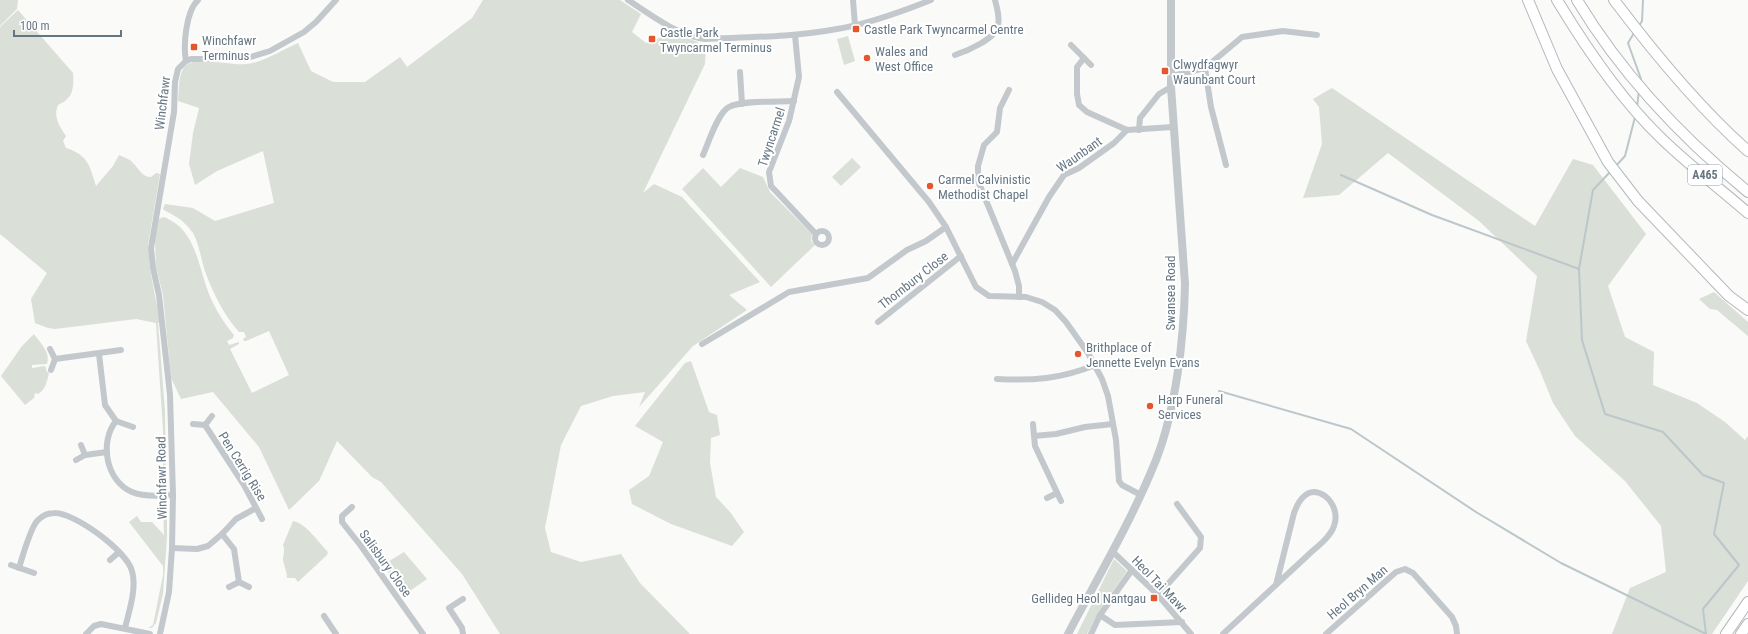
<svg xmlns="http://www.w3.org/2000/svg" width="1748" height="634" font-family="'Roboto Condensed',sans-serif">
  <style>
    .green { fill: #dadfd7 }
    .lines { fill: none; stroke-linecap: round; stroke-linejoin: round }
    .stream { stroke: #bbc7cb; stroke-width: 2 }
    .trunk-casing { stroke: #b4b9bd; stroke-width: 12 }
    .minor { stroke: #c3c8cc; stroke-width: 6 }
    .tertiary { stroke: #c3c8cc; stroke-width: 8 }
    .trunk { stroke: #fff; stroke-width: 10 }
    .poi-dot { fill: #e4572e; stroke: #fff; stroke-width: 1.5 }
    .labels { text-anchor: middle; stroke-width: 4; stroke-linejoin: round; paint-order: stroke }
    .shield { fill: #fff; stroke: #939fa8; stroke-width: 1 }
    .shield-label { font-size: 12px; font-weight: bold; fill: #657683 }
    .poi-label { font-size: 13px; fill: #657683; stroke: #fff; text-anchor: start }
    .street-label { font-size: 13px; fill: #657683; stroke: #fff }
  </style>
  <rect width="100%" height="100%" fill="#fafaf8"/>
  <!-- green -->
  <g class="green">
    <polygon points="0,0 18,0 17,9 0,26"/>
    <path d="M483,0H620L641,14L632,32L646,43L675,32L706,46L705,64L643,193L654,184L682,197L760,282L729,295L747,310L693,346L639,407L645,392L613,396L581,406L561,445L545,528L551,552L581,562L621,554L640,583L690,634H500L462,574L381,482L372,477L337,441L319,481L289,510L259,447L213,392L181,399L171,378L163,295L156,267L155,240L159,219C163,216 166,217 170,220C196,233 199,269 209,294C215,309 224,323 234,335L233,338L227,341L229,345L239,342V344L230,349L252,393L289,375L269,331L246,341H244L243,339L246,337L244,332H239C224,315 214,295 206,274C201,261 200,246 193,233C188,226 181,219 173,215C169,212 166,212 163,209L165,204L193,208L215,221L274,203L263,151L217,171L195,185L189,164L193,133L199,108L178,101C179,91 178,69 188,64C201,57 232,66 247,64C264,62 282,50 298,43L311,71L333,82H365L400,57L407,67L472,18Z"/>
    <path d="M18,10L73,73C74,89 73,98 58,105C53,116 59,126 66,136L63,141L66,148C88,155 90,166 96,186L113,166L119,155C123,157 130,159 133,163C139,169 142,177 151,177L156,173L160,174L148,245L150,269L160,322L158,323L165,410L166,488L163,489V431L156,323L136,319L55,329L48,328L35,323L31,299L47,273L0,234V27Z"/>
    <polygon points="848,36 855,61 844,65 837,39"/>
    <polygon points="1332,88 1535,226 1573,159 1593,165 1646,234 1608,286 1625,337 1654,352 1653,385 1697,403 1725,422 1745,440 1748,436 1748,581 1712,634 1612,634 1630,588 1666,572 1661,526 1625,481 1575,436 1553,403 1540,371 1526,341 1537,276 1479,221 1388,153 1339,195 1303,198 1322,144 1319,107 1313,99"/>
    <polygon points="852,158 861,167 841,186 832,177"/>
    <polygon points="703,168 721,187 740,168 763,177 770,192 812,234 811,241 815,245 771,287 682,189"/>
    <polygon points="1714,292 1748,322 1748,336 1717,310 1710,309 1699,299"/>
    <path d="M34,334C40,343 51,352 47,364L32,365V368L45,366L47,372L49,373C47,381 46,389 38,394L35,393L34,398L25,405L1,376L22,346Z"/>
    <polygon points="691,361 709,412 717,415 720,435 711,438 710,463 716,497 730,512 744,532 732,546 671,524 632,504 629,490 649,476 663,442 635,426 685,363"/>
    <polygon points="163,500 167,504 167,537 163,594 156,623 152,628 148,628 153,625 163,575 163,566 129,522 137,516 141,522 152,522 164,535"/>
    <path d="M293,521C307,524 318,542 328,552L327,555L298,582L295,578H287C287,571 283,564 283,558C284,553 285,550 283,545Z"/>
    <polygon points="404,552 427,579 404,595 383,565"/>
    <polygon points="1114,559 1127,571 1099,611 1087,634 1077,634"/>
  </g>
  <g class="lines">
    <!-- stream -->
    <g class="stream">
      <polyline points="1639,26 1642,21 1643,0"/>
      <polyline points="1634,33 1628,43 1641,79 1641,83"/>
      <polyline points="1637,107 1639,91"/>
      <polyline points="1615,167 1625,156 1635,117"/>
      <polyline points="1610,172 1593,190 1579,269 1582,340 1605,414 1663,432 1703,475 1724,483 1714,534 1739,565 1703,609 1706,634"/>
      <polyline points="1341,175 1432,215 1579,269"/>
      <polyline points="1219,391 1351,429 1476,512 1561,563 1706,634"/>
    </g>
    <defs>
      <g id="trunk">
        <polyline points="1528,0 1557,69 1608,162 1638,201 1729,296 1748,310"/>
        <path d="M1557,0C1586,48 1621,100 1662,139C1689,165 1719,188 1748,213"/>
        <path d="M1577,0C1622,75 1681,137 1748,192"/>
        <path d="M1614,0C1654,53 1698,107 1748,151"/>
        <polyline points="1726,634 1748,602"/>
        <polyline points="1741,634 1748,624"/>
      </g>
    </defs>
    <!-- trunk casing -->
    <use href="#trunk" class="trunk-casing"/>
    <!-- minor -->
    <g class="minor">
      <path d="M628,0C651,15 678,36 705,39C749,37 794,37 837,29C869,24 901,12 931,0"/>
      <polyline points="853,0 855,25"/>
      <polyline points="795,35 799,77 789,121 769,172 771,186 816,234"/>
      <polyline points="1071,45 1091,65"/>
      <path d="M955,55C967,51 996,39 998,25C1000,17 997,8 995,0"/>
      <polyline points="1084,58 1077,67 1077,94 1079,105 1087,112 1127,130 1173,127"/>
      <path d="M186,61C183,45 186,11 198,0"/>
      <polyline points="1205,68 1211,107 1226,165"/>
      <polyline points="740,72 742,104"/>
      <polyline points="1172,76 1205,68 1242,37 1283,31 1317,35"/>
      <polyline points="1009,90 1000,108 997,132 984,145 978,166 978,181 1015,271 1019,286 1019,297"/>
      <polyline points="837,92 929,202 946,227 976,287 989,296 1026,297 1042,302 1055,310 1066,322 1088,353 1102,379 1108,396 1116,440 1119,481 1122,485 1141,495"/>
      <polyline points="1139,130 1140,118 1159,94 1171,87"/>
      <path d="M703,155C708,144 718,112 729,107C741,100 779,102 794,101"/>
      <circle cx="822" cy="238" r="7"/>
      <polyline points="1012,264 1049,197 1064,175 1079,168 1114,143 1127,130"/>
      <polyline points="878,322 961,256"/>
      <polyline points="702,344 789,292 868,278 907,250 926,241 946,227"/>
      <polyline points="50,349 55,359 51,370"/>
      <polyline points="99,354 105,405 116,421 133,427"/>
      <polyline points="55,359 121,350"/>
      <path d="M997,379C1032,381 1061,379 1095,365"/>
      <path d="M116,421C99,442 106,481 132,492C143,497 161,496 173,495"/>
      <polyline points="193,424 205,425 212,416"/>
      <polyline points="1033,424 1034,436"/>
      <polyline points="205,425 244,485 262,519"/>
      <polyline points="81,445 85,455"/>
      <polyline points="76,460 85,455 107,452"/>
      <polyline points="1047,498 1057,493"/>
      <polyline points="1061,501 1035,446 1034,436 1056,434 1085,427 1113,424"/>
      <polyline points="352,507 342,516 342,522 361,546 423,634"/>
      <polyline points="222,534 234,549 239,582 249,587"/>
      <polyline points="172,548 197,549 208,546 222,534 236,519 256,508"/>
      <polyline points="1112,551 1158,595 1191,634"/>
      <polyline points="110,560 119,552"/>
      <polyline points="11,565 34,573"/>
      <path d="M19,568C22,558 31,526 38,520C42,516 48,513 54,513C74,512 127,551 132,571C137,589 129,611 125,628"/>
      <polyline points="229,587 239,582"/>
      <polyline points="1158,595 1200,548 1201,537 1177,504"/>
      <polyline points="1100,615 1115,625 1182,622"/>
      <polyline points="324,616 336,634"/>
      <polyline points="86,634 94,626 101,624 150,634"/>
      <polyline points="160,634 169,592 172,548 173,495 170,395 159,295 153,268 151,248 174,112 175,82 178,69 186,61 191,59 244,59 270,51 304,32 316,22 336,0"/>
      <polyline points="463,634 462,628 449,608 463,599"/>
      <polyline points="1091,634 1100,615 1132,570"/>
      <path d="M1223,634C1251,608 1278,583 1306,557C1315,548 1330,538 1334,526C1338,515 1334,503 1325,496C1309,485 1299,499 1294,513L1276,585"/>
      <polyline points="1326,634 1396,572 1405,569 1413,573 1452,617 1456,626 1457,634"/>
    </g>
    <!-- tertiary -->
    <path class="tertiary" d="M1068,634C1098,577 1132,520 1156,460C1176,409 1184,338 1185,284L1171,87V0"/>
    <!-- trunk -->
    <use href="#trunk" class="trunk"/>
  </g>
  <!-- markers -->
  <g class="poi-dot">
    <rect x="852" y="25" width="8" height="8" rx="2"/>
    <rect x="648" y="35" width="8" height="8" rx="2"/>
    <rect x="190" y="43" width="8" height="8" rx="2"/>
    <circle cx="867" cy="58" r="4"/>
    <rect x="1161" y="67" width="8" height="8" rx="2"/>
    <circle cx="930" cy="186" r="4"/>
    <circle cx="1078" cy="354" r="4"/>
    <circle cx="1150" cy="406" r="4"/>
    <rect x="1150" y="594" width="8" height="8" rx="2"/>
  </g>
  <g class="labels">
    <!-- shield labels -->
    <rect class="shield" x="1688" y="165" width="34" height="20" rx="3"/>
    <g class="shield-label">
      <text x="1705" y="179">A465</text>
    </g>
    <!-- poi labels -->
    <g class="poi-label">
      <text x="864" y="34">Castle Park Twyncarmel Centre</text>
      <text x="660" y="37">Castle Park<tspan x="660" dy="15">Twyncarmel Terminus</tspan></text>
      <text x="202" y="45">Winchfawr<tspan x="202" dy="15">Terminus</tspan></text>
      <text x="875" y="56">Wales and<tspan x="875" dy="15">West Office</tspan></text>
      <text x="1173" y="69">Clwydfagwyr<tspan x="1173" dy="15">Waunbant Court</tspan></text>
      <text x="938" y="184">Carmel Calvinistic<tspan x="938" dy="15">Methodist Chapel</tspan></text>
      <text x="1086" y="352">Brithplace of<tspan x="1086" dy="15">Jennette Evelyn Evans</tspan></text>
      <text x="1158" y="404">Harp Funeral<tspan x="1158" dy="15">Services</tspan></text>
      <text x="1146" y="603" text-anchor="end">Gellideg Heol Nantgau</text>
    </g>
    <!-- street labels -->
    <g class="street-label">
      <text transform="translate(162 103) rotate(-83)" y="5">Winchfawr</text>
      <text transform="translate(771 137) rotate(-72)" y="5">Twyncarmel</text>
      <text transform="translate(1079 154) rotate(-35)" y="5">Waunbant</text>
      <text transform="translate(913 280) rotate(-38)" y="5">Thornbury Close</text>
      <text transform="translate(1170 293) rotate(-90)" y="5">Swansea Road</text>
      <text transform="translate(243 466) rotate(58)" y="5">Pen Cerrig Rise</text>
      <text transform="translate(161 478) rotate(-91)" y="5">Winchfawr Road</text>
      <text transform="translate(386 563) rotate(54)" y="5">Salisbury Close</text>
      <text transform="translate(1160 584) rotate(46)" y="5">Heol Tai Mawr</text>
      <text transform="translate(1357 592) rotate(-41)" y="5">Heol Bryn Man</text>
    </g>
  </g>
  <!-- scale -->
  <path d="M14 30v6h107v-6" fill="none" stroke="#657683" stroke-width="2"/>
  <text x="20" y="30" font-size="12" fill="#657683" stroke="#ffffff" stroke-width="3" paint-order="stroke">100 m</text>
</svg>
